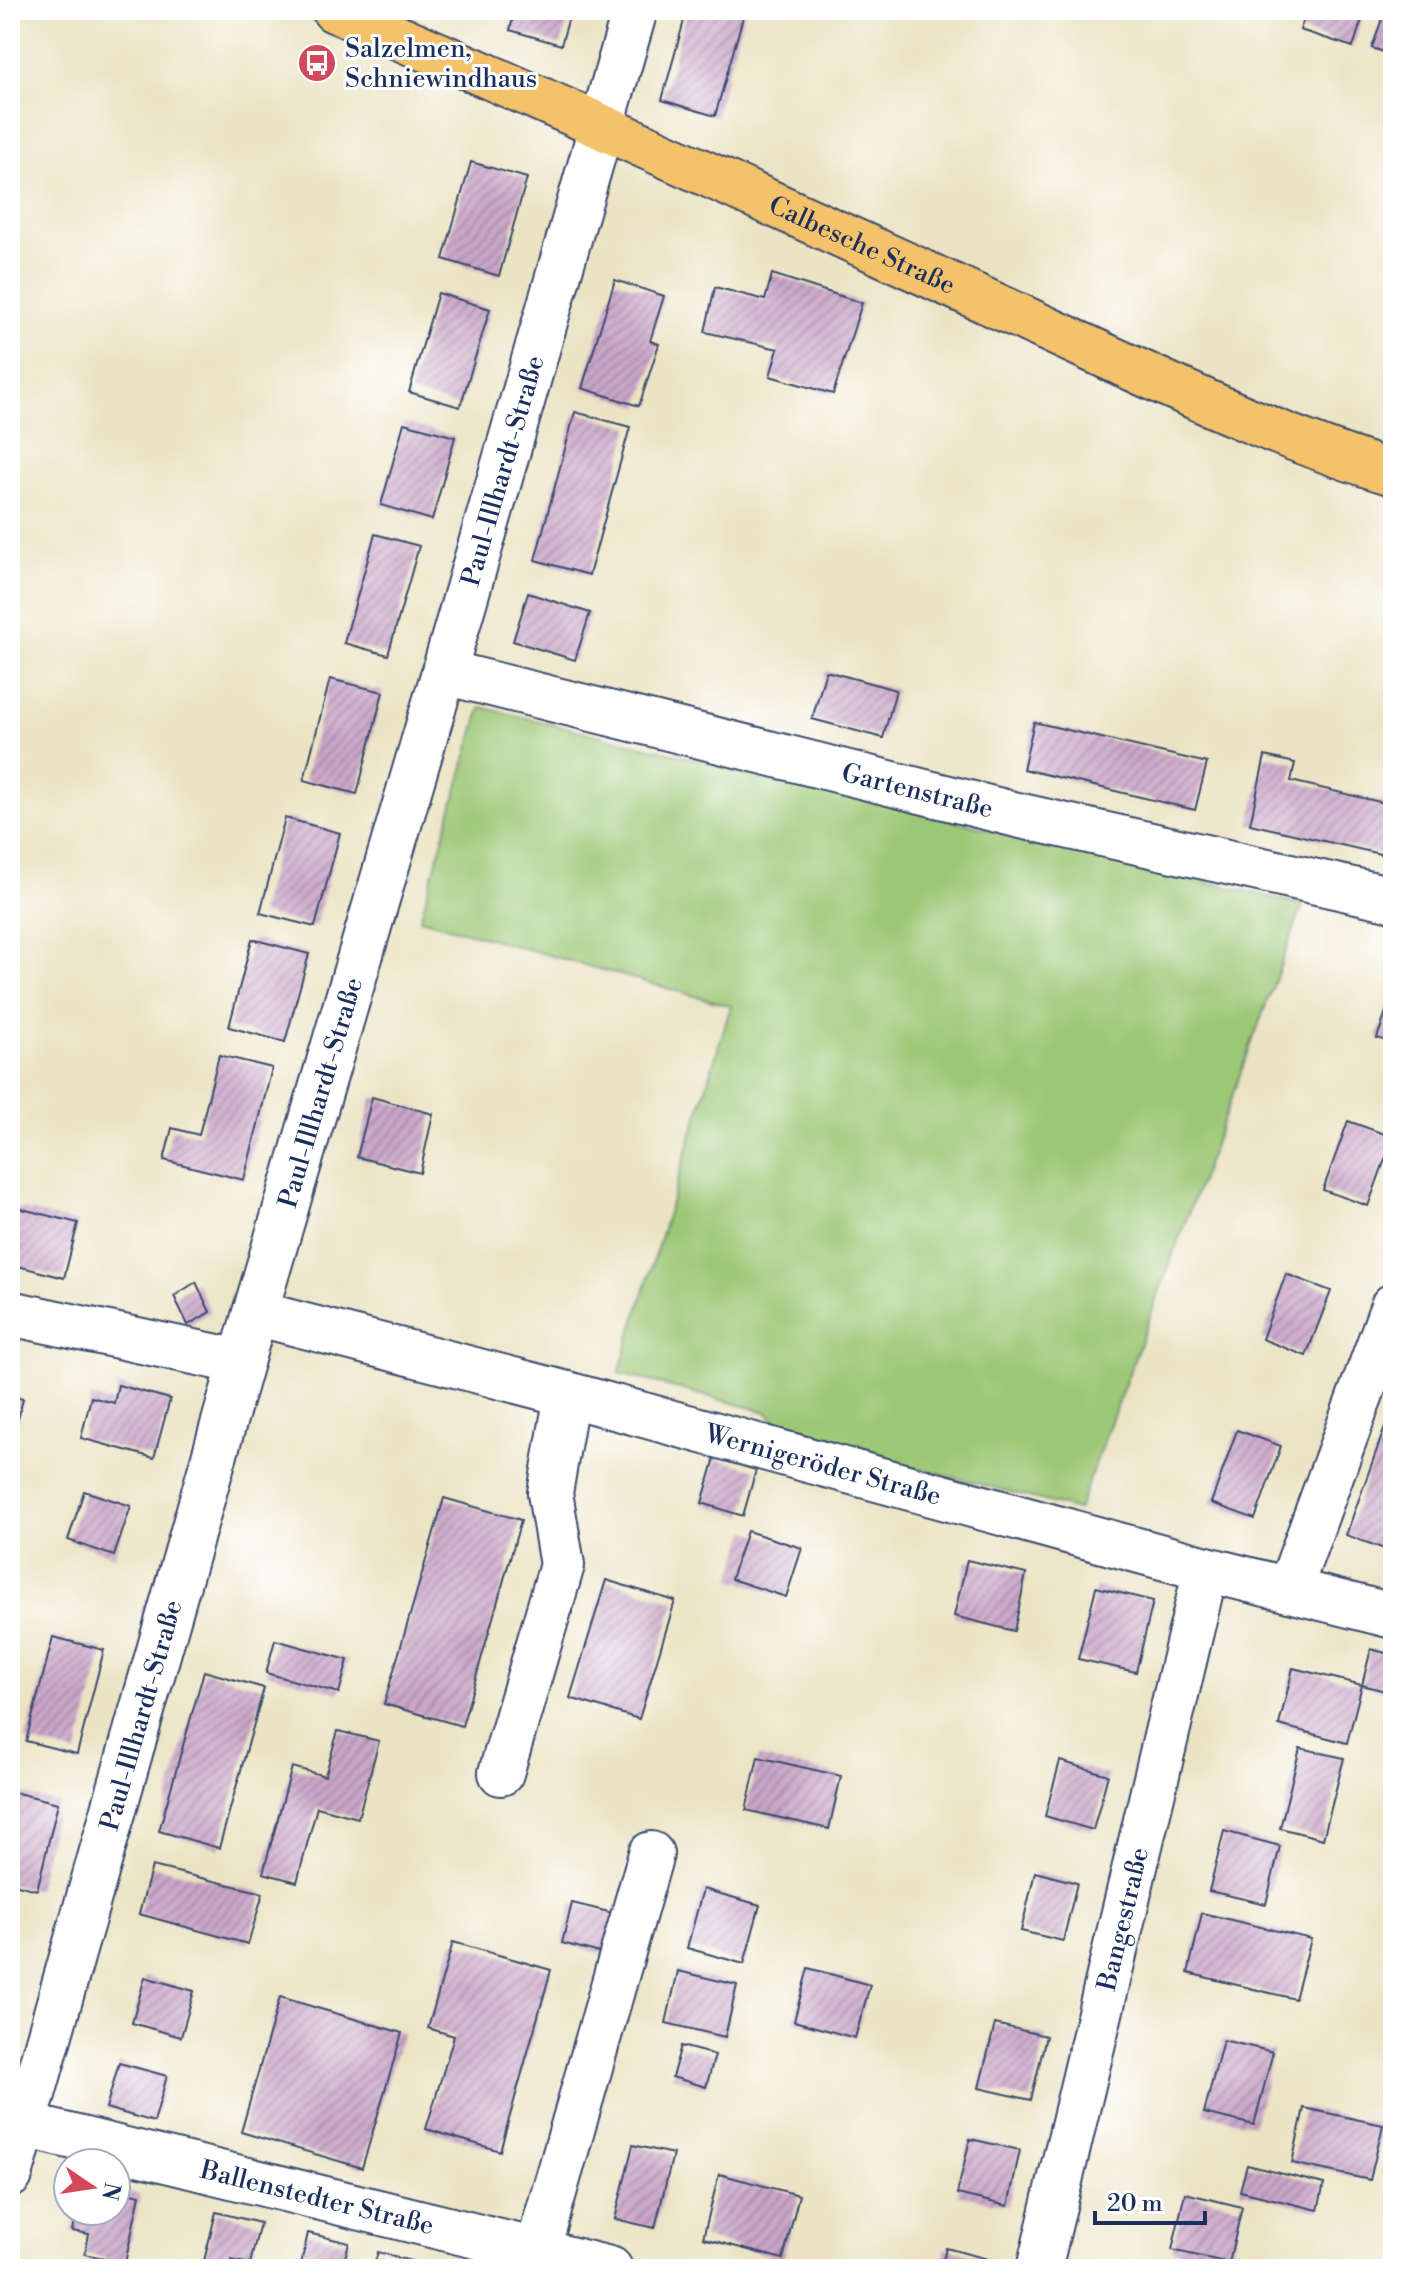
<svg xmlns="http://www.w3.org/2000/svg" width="1403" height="2279" font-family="'Libre Bodoni',serif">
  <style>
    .grass { fill: #9cc774; stroke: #5c7b69; stroke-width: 2 }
    .building { fill: url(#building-hatch) }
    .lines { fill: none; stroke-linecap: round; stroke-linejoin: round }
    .minor-casing { stroke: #3a4a6d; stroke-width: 48 }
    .major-casing { stroke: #3a4a6d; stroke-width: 48 }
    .minor { stroke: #fff; stroke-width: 44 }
    .major { stroke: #f3c26a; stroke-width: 44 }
    .labels { text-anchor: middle; stroke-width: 6; stroke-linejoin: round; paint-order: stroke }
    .poi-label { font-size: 26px; fill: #1b2f5e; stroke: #fff; text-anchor: start }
    .street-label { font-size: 26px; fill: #1b2f5e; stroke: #fff }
  </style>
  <defs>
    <pattern id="building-hatch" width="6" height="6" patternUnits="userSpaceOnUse" patternTransform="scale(2)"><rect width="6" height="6" fill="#caa6c7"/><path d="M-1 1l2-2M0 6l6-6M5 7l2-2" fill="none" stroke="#a388a5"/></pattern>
  </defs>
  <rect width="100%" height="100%" fill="#fff"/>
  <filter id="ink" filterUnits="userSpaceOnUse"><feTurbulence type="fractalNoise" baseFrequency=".0125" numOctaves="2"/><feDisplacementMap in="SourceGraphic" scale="16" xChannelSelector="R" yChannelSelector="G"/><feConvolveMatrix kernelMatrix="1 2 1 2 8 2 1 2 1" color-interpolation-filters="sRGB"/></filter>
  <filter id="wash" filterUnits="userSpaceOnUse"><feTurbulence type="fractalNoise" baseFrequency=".006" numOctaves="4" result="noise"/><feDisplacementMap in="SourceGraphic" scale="32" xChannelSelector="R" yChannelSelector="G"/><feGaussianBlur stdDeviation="1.8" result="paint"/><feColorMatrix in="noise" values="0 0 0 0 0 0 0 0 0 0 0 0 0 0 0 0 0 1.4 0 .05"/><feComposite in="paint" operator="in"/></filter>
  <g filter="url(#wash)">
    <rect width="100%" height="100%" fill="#ebe3c3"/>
    <!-- grass -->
    <polygon class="grass" points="481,707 1303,905 1078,1510 783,1432 767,1412 619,1373 731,1006 420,919"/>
    <g id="blocks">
      <!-- building -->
      <g class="building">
        <polygon points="515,10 571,10 561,45 510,30"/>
        <polygon points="687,10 745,10 715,116 662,100"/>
        <polygon points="1307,10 1365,10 1353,47 1300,30"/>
        <polygon points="1385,10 1393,10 1393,55 1372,48"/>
        <polygon points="471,162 527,178 499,276 443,259"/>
        <polygon points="772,274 862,303 833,394 770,376 778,349 705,332 715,287 765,300"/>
        <polygon points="615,280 664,296 650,341 659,344 639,406 582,388"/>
        <polygon points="438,293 490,309 460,407 409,392"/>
        <polygon points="575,412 630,427 589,575 535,560"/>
        <polygon points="404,423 455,437 432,520 381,505"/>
        <polygon points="375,534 419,546 388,655 344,643"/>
        <polygon points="528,593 590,613 575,660 513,641"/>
        <polygon points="826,671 896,690 883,738 812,719"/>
        <polygon points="330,679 383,692 357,794 304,780"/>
        <polygon points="1034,722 1207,763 1195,810 1023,769"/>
        <polygon points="1265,756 1295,763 1291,781 1393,805 1393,857 1250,824"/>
        <polygon points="10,811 20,814 11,844 10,843"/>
        <polygon points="285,818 340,833 315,927 260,913"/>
        <polygon points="252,939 309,954 285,1042 229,1027"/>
        <polygon points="1393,992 1393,1043 1377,1038"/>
        <polygon points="219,1055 272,1068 244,1180 164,1160 172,1128 199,1135"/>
        <polygon points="372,1097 433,1114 420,1173 357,1157"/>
        <polygon points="1348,1121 1393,1137 1368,1206 1323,1190"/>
        <polygon points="18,1208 78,1223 64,1278 10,1264 10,1236"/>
        <polygon points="1286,1274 1331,1291 1306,1356 1262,1339"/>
        <polygon points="196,1282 210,1312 188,1325 174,1296"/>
        <polygon points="118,1385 170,1399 154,1458 81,1438 91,1397 114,1403"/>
        <polygon points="10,1396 23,1399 11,1447 10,1447"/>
        <polygon points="1393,1405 1393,1552 1346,1535"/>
        <polygon points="1237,1430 1281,1446 1255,1519 1211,1503"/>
        <polygon points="715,1458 756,1470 743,1516 702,1503"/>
        <polygon points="84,1491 131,1506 114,1556 68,1540"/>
        <polygon points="444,1498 521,1520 462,1726 384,1704"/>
        <polygon points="747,1531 802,1548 786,1597 731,1579"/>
        <polygon points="967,1560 1026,1574 1014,1631 954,1616"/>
        <polygon points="606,1580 675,1601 639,1719 570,1698"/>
        <polygon points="1096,1587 1153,1601 1136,1672 1078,1659"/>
        <polygon points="53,1637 104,1650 77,1754 26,1741"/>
        <polygon points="275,1640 348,1660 339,1693 266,1673"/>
        <polygon points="1371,1649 1393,1655 1393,1677 1389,1692 1362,1685"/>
        <polygon points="1293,1668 1362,1685 1347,1743 1279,1725"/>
        <polygon points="204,1671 264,1688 219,1848 159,1831"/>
        <polygon points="338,1731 379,1741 358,1818 317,1807 297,1882 263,1873 292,1767 325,1776"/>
        <polygon points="1300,1748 1344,1758 1323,1839 1280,1828"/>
        <polygon points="758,1757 841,1776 829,1829 746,1810"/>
        <polygon points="1060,1761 1108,1775 1093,1830 1045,1816"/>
        <polygon points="13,1792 58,1803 37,1890 10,1883 10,1806"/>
        <polygon points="1224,1831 1280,1846 1266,1904 1209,1891"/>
        <polygon points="152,1866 263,1893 248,1944 139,1914"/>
        <polygon points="1035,1872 1077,1883 1063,1941 1021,1931"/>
        <polygon points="703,1889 760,1905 744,1964 687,1948"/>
        <polygon points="572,1903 613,1913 604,1954 562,1943"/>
        <polygon points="1202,1913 1311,1939 1295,1999 1188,1973"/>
        <polygon points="453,1942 551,1970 500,2151 426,2129 454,2036 428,2028"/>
        <polygon points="808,1968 870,1985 855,2038 794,2021"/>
        <polygon points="678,1971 737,1985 725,2037 666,2023"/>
        <polygon points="145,1977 194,1991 181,2037 132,2023"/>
        <polygon points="280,1997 402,2033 362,2168 241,2132"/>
        <polygon points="995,2024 1046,2036 1031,2100 979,2088"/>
        <polygon points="1223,2040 1273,2052 1254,2125 1204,2113"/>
        <polygon points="681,2046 715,2055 706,2087 672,2077"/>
        <polygon points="119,2063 167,2076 154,2122 106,2108"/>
        <polygon points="1304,2108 1383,2125 1370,2180 1292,2163"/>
        <polygon points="970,2139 1020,2150 1008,2206 957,2194"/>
        <polygon points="633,2145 673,2154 655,2228 615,2219"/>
        <polygon points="1247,2165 1324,2184 1318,2210 1240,2191"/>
        <polygon points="719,2174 799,2195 783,2259 703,2238"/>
        <polygon points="116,2189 140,2195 125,2263 85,2254 89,2234 72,2231 76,2211 116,2211"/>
        <polygon points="1185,2193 1242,2207 1229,2263 1172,2250"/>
        <polygon points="216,2212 260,2223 250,2264 231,2260 229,2269 202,2269"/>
        <polygon points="308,2233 349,2243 342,2269 300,2269"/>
        <polygon points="946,2248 999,2262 997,2269 941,2269"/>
        <polygon points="378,2252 421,2264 420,2269 373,2269"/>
      </g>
    </g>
  </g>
  <g filter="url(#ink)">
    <use href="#blocks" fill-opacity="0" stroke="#3a4a6d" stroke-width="2"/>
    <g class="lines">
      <defs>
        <g id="minor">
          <path id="s1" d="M444,672L1017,815L1393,899"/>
          <polyline points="10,1313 241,1362"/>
          <path id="s2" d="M255,1313L567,1394L1206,1569L1393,1616"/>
          <polyline points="1289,1590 1393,1306"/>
          <polyline points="501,1773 562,1565 550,1493 567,1394"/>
          <path id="s3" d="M24,2125L610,2269"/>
          <path id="s4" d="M10,2175L255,1313L444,672L635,10"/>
          <polyline points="537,2252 651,1854"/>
          <path id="s5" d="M1039,2269L1206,1569"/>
        </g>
        <g id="major">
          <path id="s6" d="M334,10C557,104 777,206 997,306C1126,364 1258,432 1393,473"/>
        </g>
      </defs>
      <!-- minor casing -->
      <use href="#minor" class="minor-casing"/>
      <!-- major casing -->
      <use href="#major" class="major-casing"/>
      <!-- minor -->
      <use href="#minor" class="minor"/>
      <!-- major -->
      <use href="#major" class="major"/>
    </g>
  </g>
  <!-- icons -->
  <defs>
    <symbol id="bus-disc" viewBox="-11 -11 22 22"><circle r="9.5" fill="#d1495b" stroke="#fff"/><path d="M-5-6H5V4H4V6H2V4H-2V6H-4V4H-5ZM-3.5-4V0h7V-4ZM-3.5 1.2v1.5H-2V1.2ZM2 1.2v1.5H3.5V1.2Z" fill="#fff"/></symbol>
  </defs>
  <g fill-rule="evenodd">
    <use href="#bus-disc" x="295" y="41" width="44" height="44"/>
  </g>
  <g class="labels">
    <!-- poi labels -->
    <g class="poi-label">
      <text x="345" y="57">Salzelmen,<tspan x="345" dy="30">Schniewindhaus</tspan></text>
    </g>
    <!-- street labels -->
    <g class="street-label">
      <text dy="9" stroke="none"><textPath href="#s6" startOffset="578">Calbesche Straße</textPath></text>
      <text dy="9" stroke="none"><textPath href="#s4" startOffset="1774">Paul-Illhardt-Straße</textPath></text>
      <text dy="9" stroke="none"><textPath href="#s1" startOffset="488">Gartenstraße</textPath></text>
      <text dy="9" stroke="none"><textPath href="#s4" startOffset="1126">Paul-Illhardt-Straße</textPath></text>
      <text dy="9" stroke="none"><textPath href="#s2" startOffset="588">Wernigeröder Straße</textPath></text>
      <text dy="9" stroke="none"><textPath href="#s4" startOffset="478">Paul-Illhardt-Straße</textPath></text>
      <text dy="9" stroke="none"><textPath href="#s5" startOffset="360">Bangestraße</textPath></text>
      <text dy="9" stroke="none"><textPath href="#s3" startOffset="302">Ballenstedter Straße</textPath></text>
    </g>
  </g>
  <!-- margin -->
  <rect width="1403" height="2279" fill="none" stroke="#fff" stroke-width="40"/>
  <!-- north arrow -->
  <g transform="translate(92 2187) rotate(103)"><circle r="38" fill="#ffffff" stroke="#a4acbf" stroke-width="2"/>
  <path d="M0-6L14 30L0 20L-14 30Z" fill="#d1495b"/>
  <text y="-12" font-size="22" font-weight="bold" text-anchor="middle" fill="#1b2f5e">N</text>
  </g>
  <!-- scale -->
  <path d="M1095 2211v12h110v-12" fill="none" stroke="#1b2f5e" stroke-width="4"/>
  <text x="1107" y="2211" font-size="24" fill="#1b2f5e" stroke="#ffffff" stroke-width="6" paint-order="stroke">20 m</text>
</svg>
